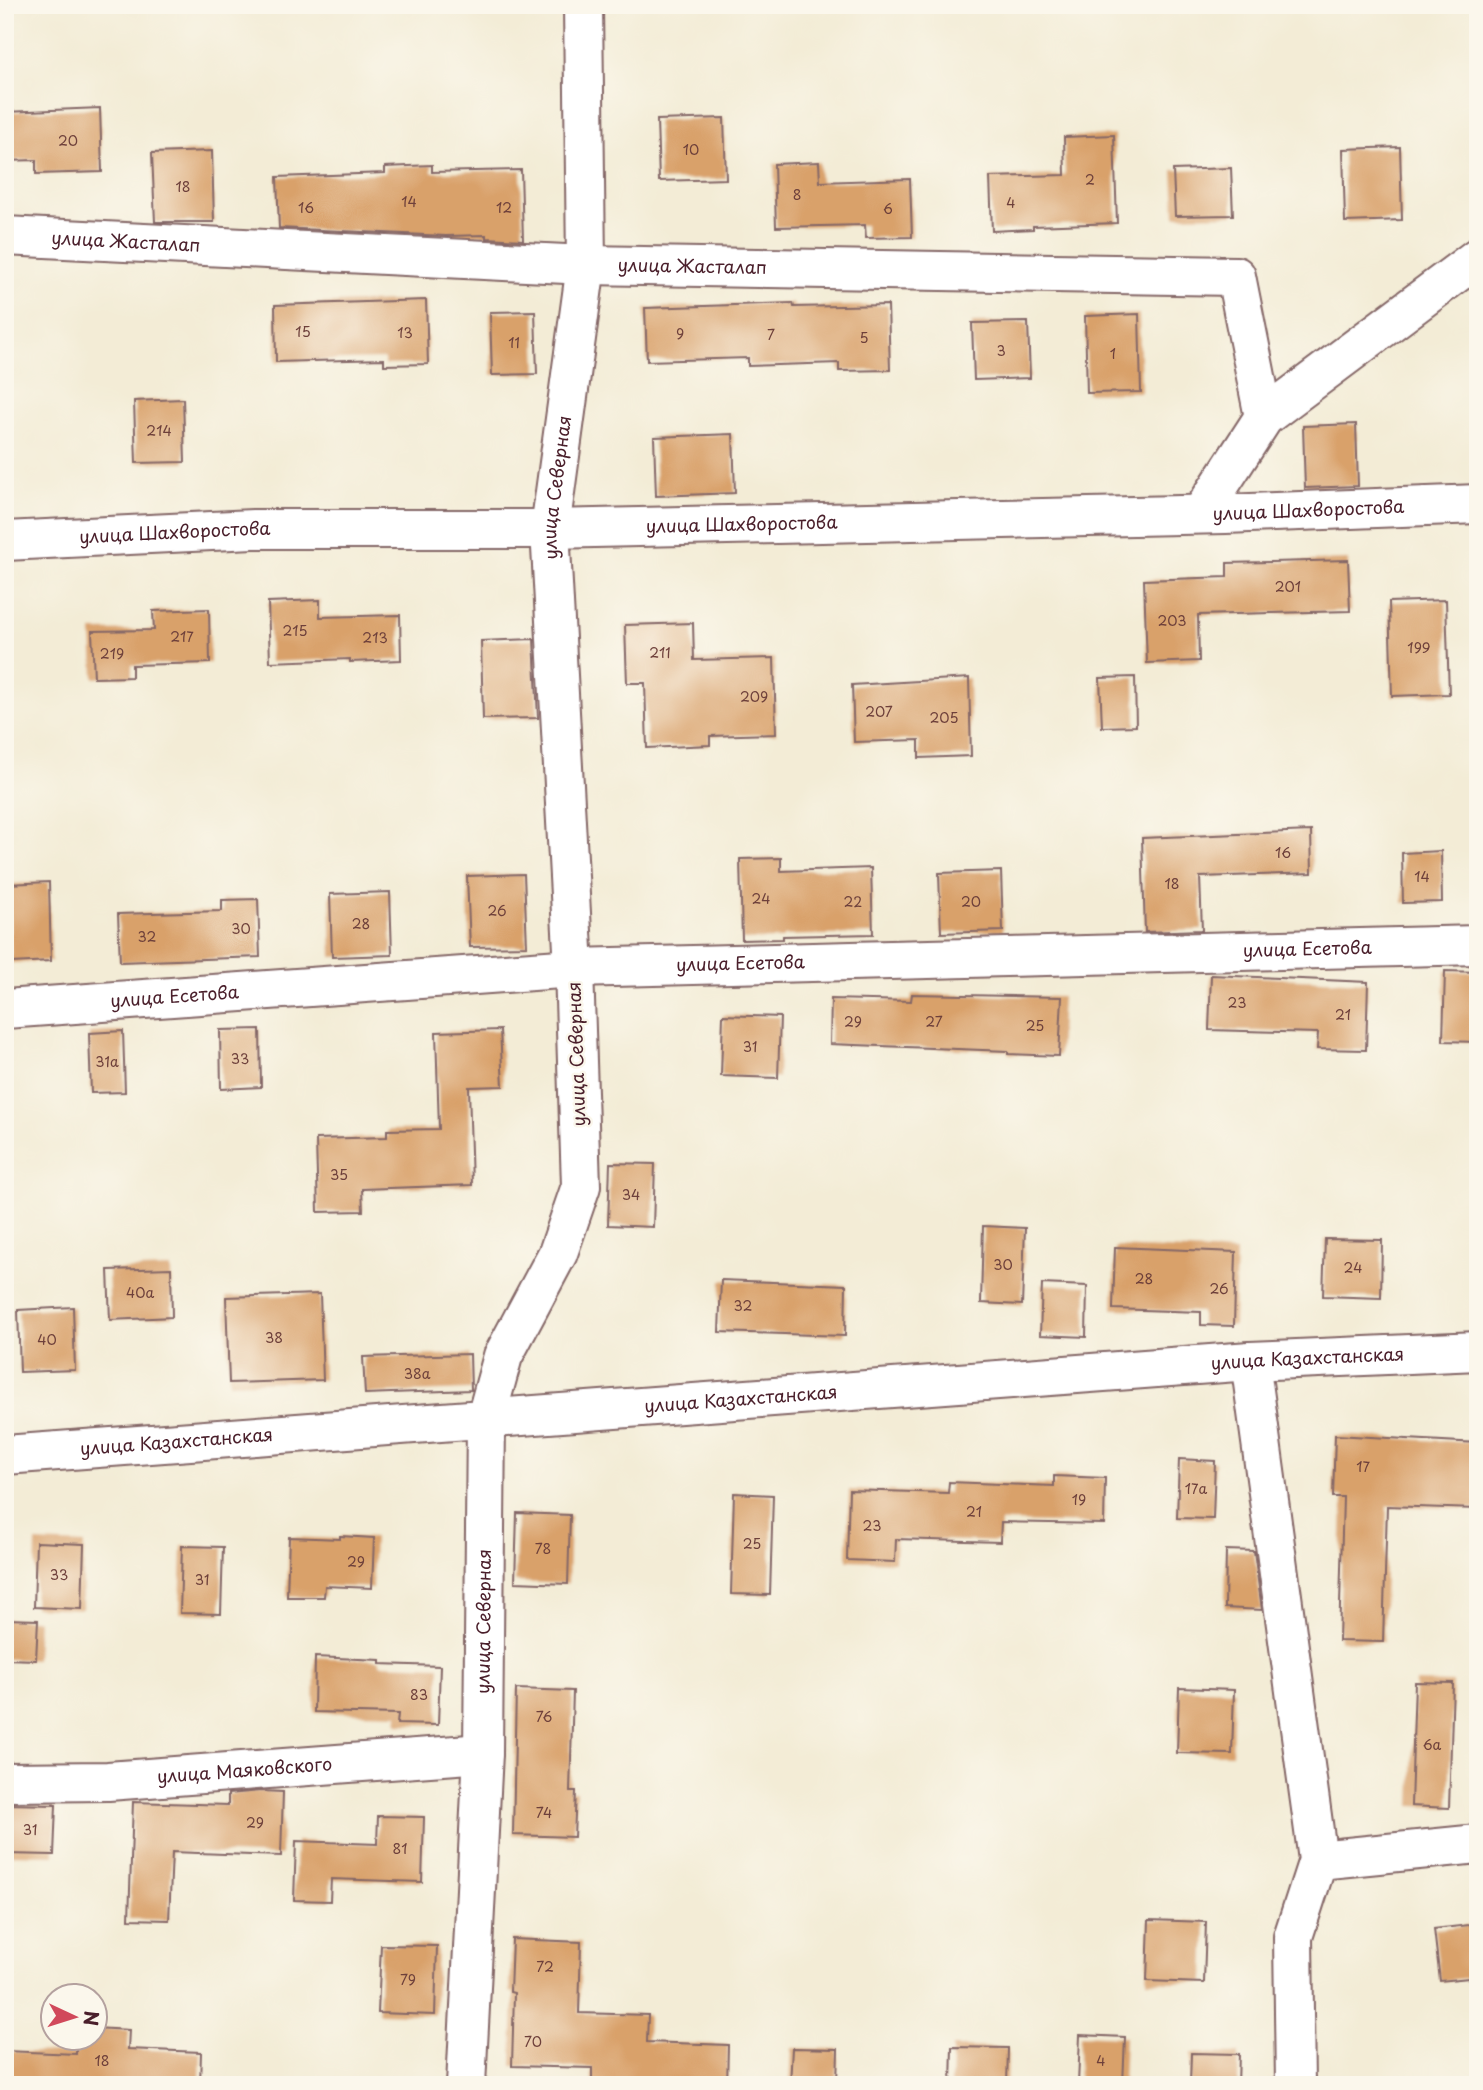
<svg xmlns="http://www.w3.org/2000/svg" width="1483" height="2090" font-family="'Playpen Sans',sans-serif">
  <style>
    .building { fill: #d9a16a }
    .lines { fill: none; stroke-linecap: round; stroke-linejoin: round }
    .street-casing { stroke: #856767; stroke-width: 42 }
    .secondary-casing { stroke: #856767; stroke-width: 42 }
    .street { stroke: #fff; stroke-width: 38 }
    .secondary { stroke: #fff; stroke-width: 38 }
    .labels { text-anchor: middle; stroke-width: 5; stroke-linejoin: round; paint-order: stroke }
    .number-label { font-size: 14px; fill: #6e403b }
    .street-label { font-size: 18px; fill: #4a1f2b; stroke: #fbf7ec }
  </style>
  <rect width="100%" height="100%" fill="#fbf7ec"/>
  <filter id="ink" filterUnits="userSpaceOnUse"><feTurbulence type="fractalNoise" baseFrequency=".0143" numOctaves="2"/><feDisplacementMap in="SourceGraphic" scale="14" xChannelSelector="R" yChannelSelector="G"/><feConvolveMatrix kernelMatrix="1 2 1 2 8 2 1 2 1" color-interpolation-filters="sRGB"/></filter>
  <filter id="wash" filterUnits="userSpaceOnUse"><feTurbulence type="fractalNoise" baseFrequency=".00686" numOctaves="4" result="noise"/><feDisplacementMap in="SourceGraphic" scale="28" xChannelSelector="R" yChannelSelector="G"/><feGaussianBlur stdDeviation="1.57" result="paint"/><feColorMatrix in="noise" values="0 0 0 0 0 0 0 0 0 0 0 0 0 0 0 0 0 1.4 0 .05"/><feComposite in="paint" operator="in"/></filter>
  <g filter="url(#wash)">
    <rect width="100%" height="100%" fill="#f3ecd6"/>
    <g id="blocks">
      <!-- building -->
      <g class="building">
        <polygon points="100,108 102,172 36,174 36,160 5,161 5,112"/>
        <polygon points="724,118 726,179 659,181 657,120"/>
        <polygon points="1114,135 1117,223 1033,226 1033,229 992,231 990,177 1065,175 1064,137"/>
        <polygon points="1400,147 1402,220 1345,222 1343,149"/>
        <polygon points="212,151 214,222 155,222 152,153"/>
        <polygon points="819,162 820,182 910,179 912,237 866,238 865,225 776,227 774,164"/>
        <polygon points="432,165 432,172 521,170 523,240 486,238 486,235 446,236 279,228 277,177 385,173 385,167"/>
        <polygon points="1231,168 1233,215 1175,216 1173,170"/>
        <polygon points="426,300 428,364 384,365 384,359 276,362 275,305"/>
        <polygon points="793,303 794,307 888,305 890,370 839,371 839,363 748,366 748,358 647,361 645,308"/>
        <polygon points="535,311 537,374 492,375 490,312"/>
        <polygon points="1139,314 1141,392 1087,393 1085,316"/>
        <polygon points="1028,322 1030,378 974,380 972,323"/>
        <polygon points="183,399 185,462 136,463 134,401"/>
        <polygon points="1356,424 1358,486 1305,488 1303,426"/>
        <polygon points="733,434 735,493 656,496 654,437"/>
        <polygon points="1348,560 1350,611 1198,615 1199,661 1147,663 1144,580 1227,577 1227,563"/>
        <polygon points="320,600 320,617 400,615 401,660 350,662 350,659 270,662 268,602"/>
        <polygon points="1446,600 1449,694 1392,696 1389,602"/>
        <polygon points="209,609 210,663 132,665 132,677 94,678 92,631 154,630 153,611"/>
        <polygon points="693,623 694,660 774,658 776,734 710,736 710,745 647,748 645,683 627,683 625,625"/>
        <polygon points="534,639 538,718 483,719 481,641"/>
        <polygon points="1135,677 1136,726 1102,727 1100,678"/>
        <polygon points="969,678 971,756 919,758 919,740 854,742 852,685"/>
        <polygon points="1311,831 1312,873 1200,877 1202,930 1145,932 1142,838"/>
        <polygon points="1441,851 1442,902 1403,903 1402,853"/>
        <polygon points="781,858 781,871 871,868 873,934 783,936 783,939 742,940 740,859"/>
        <polygon points="1001,871 1003,931 941,933 939,873"/>
        <polygon points="524,874 527,946 470,947 467,876"/>
        <polygon points="49,882 51,961 11,963 8,884"/>
        <polygon points="390,892 392,955 332,957 330,894"/>
        <polygon points="258,899 260,957 120,962 118,914 222,911 222,900"/>
        <polygon points="1445,971 1478,972 1478,1042 1443,1041"/>
        <polygon points="1211,975 1368,982 1366,1050 1317,1049 1318,1033 1209,1030"/>
        <polygon points="912,994 1062,997 1059,1056 1008,1054 1008,1051 830,1044 831,999 911,1001"/>
        <polygon points="723,1015 780,1017 778,1078 721,1076"/>
        <polygon points="260,1029 261,1087 221,1089 220,1030"/>
        <polygon points="500,1030 503,1086 469,1087 472,1185 362,1189 363,1211 318,1212 316,1139 387,1137 387,1130 439,1129 436,1032"/>
        <polygon points="123,1031 125,1092 91,1093 89,1033"/>
        <polygon points="610,1163 655,1164 653,1227 608,1225"/>
        <polygon points="983,1226 1025,1228 1022,1305 981,1303"/>
        <polygon points="1325,1239 1382,1240 1381,1298 1323,1296"/>
        <polygon points="1115,1247 1236,1252 1234,1326 1201,1325 1201,1312 1113,1309"/>
        <polygon points="171,1268 172,1317 110,1320 108,1270"/>
        <polygon points="721,1280 846,1285 845,1336 719,1332"/>
        <polygon points="1042,1284 1087,1286 1086,1337 1040,1335"/>
        <polygon points="320,1294 323,1380 229,1383 226,1297"/>
        <polygon points="73,1307 75,1370 20,1372 18,1310"/>
        <polygon points="470,1354 471,1390 365,1394 363,1357"/>
        <polygon points="1335,1435 1478,1443 1477,1509 1387,1506 1383,1642 1339,1641 1343,1497 1333,1497"/>
        <polygon points="1179,1459 1215,1461 1213,1519 1177,1518"/>
        <polygon points="1054,1476 1105,1478 1104,1524 1001,1522 1000,1542 896,1539 895,1562 847,1560 849,1490 948,1493 949,1482 1054,1486"/>
        <polygon points="734,1493 773,1495 770,1595 731,1594"/>
        <polygon points="517,1513 570,1515 568,1584 515,1582"/>
        <polygon points="340,1536 374,1538 372,1588 325,1586 324,1597 287,1597 289,1537 340,1539"/>
        <polygon points="36,1542 84,1544 82,1609 34,1607"/>
        <polygon points="182,1546 223,1547 221,1614 180,1613"/>
        <polygon points="1226,1550 1254,1551 1262,1610 1225,1608"/>
        <polygon points="5,1619 38,1620 36,1660 5,1659"/>
        <polygon points="315,1657 380,1660 380,1664 440,1666 438,1725 397,1724 398,1714 314,1712"/>
        <polygon points="1415,1682 1453,1683 1449,1808 1411,1806"/>
        <polygon points="1179,1688 1234,1690 1232,1754 1177,1753"/>
        <polygon points="516,1689 573,1691 570,1791 576,1791 574,1837 513,1835"/>
        <polygon points="261,1791 283,1792 281,1856 172,1852 169,1920 129,1919 133,1802 228,1805 228,1794"/>
        <polygon points="5,1804 56,1805 54,1855 5,1854"/>
        <polygon points="378,1816 424,1817 422,1882 331,1879 330,1901 294,1900 296,1841 377,1844"/>
        <polygon points="1149,1920 1206,1922 1204,1983 1147,1981"/>
        <polygon points="1478,1924 1478,1977 1440,1981 1434,1929"/>
        <polygon points="512,1939 581,1942 579,2013 648,2015 647,2042 728,2045 727,2085 592,2085 592,2068 512,2066 514,1993 510,1992"/>
        <polygon points="381,1945 437,1946 435,2015 378,2013"/>
        <polygon points="94,2028 129,2030 128,2049 201,2052 200,2085 5,2085 5,2051 76,2054 76,2038 94,2038"/>
        <polygon points="1080,2035 1125,2037 1123,2085 1078,2085"/>
        <polygon points="952,2047 1008,2048 1007,2085 951,2085"/>
        <polygon points="792,2048 838,2049 837,2085 790,2085"/>
        <polygon points="1191,2053 1239,2054 1238,2085 1190,2085"/>
      </g>
    </g>
  </g>
  <g filter="url(#ink)">
    <use href="#blocks" fill-opacity="0" stroke="#856767" stroke-width="2"/>
    <g class="lines">
      <defs>
        <g id="street">
          <path id="s1" d="M5,236L586,265L1236,276L1264,417"/>
          <polyline points="1201,514 1264,417 1478,257"/>
          <path id="s2" d="M5,1009L574,968L1478,945"/>
          <polyline points="1250,1361 1318,1860 1293,1937 1295,2085"/>
          <path id="s3" d="M5,1455L1250,1361L1478,1351"/>
          <path id="s4" d="M5,1782L108,1781L483,1753"/>
          <polyline points="1318,1860 1478,1844"/>
          <path id="s5" d="M466,2085L483,1753L486,1418L503,1356L558,1253L581,1186L574,968L550,529L586,265L583,5"/>
        </g>
        <g id="secondary">
          <path id="s6" d="M5,541L253,529H550L1226,514L1478,504"/>
        </g>
      </defs>
      <!-- street casing -->
      <use href="#street" class="street-casing"/>
      <!-- secondary casing -->
      <use href="#secondary" class="secondary-casing"/>
      <!-- street -->
      <use href="#street" class="street"/>
      <!-- secondary -->
      <use href="#secondary" class="secondary"/>
    </g>
  </g>
  <g class="labels">
    <!-- number labels -->
    <g class="number-label">
      <text x="68" y="146">20</text>
      <text x="691" y="155">10</text>
      <text x="1090" y="185">2</text>
      <text x="183" y="192">18</text>
      <text x="797" y="200">8</text>
      <text x="409" y="207">14</text>
      <text x="1011" y="208">4</text>
      <text x="306" y="213">16</text>
      <text x="504" y="213">12</text>
      <text x="888" y="214">6</text>
      <text x="303" y="337">15</text>
      <text x="405" y="338">13</text>
      <text x="680" y="339">9</text>
      <text x="771" y="340">7</text>
      <text x="864" y="343">5</text>
      <text x="514" y="348">11</text>
      <text x="1001" y="356">3</text>
      <text x="1113" y="359">1</text>
      <text x="159" y="436">214</text>
      <text x="1288" y="592">201</text>
      <text x="1172" y="626">203</text>
      <text x="295" y="636">215</text>
      <text x="182" y="642">217</text>
      <text x="375" y="643">213</text>
      <text x="1419" y="653">199</text>
      <text x="660" y="658">211</text>
      <text x="112" y="659">219</text>
      <text x="754" y="702">209</text>
      <text x="879" y="717">207</text>
      <text x="944" y="723">205</text>
      <text x="1283" y="858">16</text>
      <text x="1422" y="882">14</text>
      <text x="1172" y="889">18</text>
      <text x="761" y="904">24</text>
      <text x="853" y="907">22</text>
      <text x="971" y="907">20</text>
      <text x="497" y="916">26</text>
      <text x="361" y="929">28</text>
      <text x="241" y="934">30</text>
      <text x="147" y="942">32</text>
      <text x="1237" y="1008">23</text>
      <text x="1343" y="1020">21</text>
      <text x="853" y="1027">29</text>
      <text x="934" y="1027">27</text>
      <text x="1035" y="1031">25</text>
      <text x="750" y="1052">31</text>
      <text x="240" y="1064">33</text>
      <text x="107" y="1067">31а</text>
      <text x="339" y="1180">35</text>
      <text x="631" y="1200">34</text>
      <text x="1003" y="1270">30</text>
      <text x="1353" y="1273">24</text>
      <text x="1144" y="1284">28</text>
      <text x="1219" y="1294">26</text>
      <text x="140" y="1298">40а</text>
      <text x="743" y="1311">32</text>
      <text x="274" y="1343">38</text>
      <text x="47" y="1345">40</text>
      <text x="417" y="1379">38а</text>
      <text x="1363" y="1472">17</text>
      <text x="1196" y="1494">17а</text>
      <text x="1079" y="1505">19</text>
      <text x="974" y="1517">21</text>
      <text x="872" y="1531">23</text>
      <text x="752" y="1549">25</text>
      <text x="543" y="1554">78</text>
      <text x="356" y="1567">29</text>
      <text x="59" y="1580">33</text>
      <text x="202" y="1585">31</text>
      <text x="419" y="1700">83</text>
      <text x="544" y="1722">76</text>
      <text x="1432" y="1750">6а</text>
      <text x="544" y="1818">74</text>
      <text x="255" y="1828">29</text>
      <text x="30" y="1835">31</text>
      <text x="400" y="1854">81</text>
      <text x="545" y="1972">72</text>
      <text x="408" y="1985">79</text>
      <text x="533" y="2047">70</text>
      <text x="102" y="2066">18</text>
      <text x="1101" y="2066">4</text>
    </g>
    <!-- street labels -->
    <g class="street-label">
      <text dy="6" stroke="none"><textPath href="#s1" startOffset="121">улица Жасталап</textPath></text>
      <text dy="6" stroke="none"><textPath href="#s1" startOffset="688">улица Жасталап</textPath></text>
      <text dy="6" stroke="none"><textPath href="#s5" startOffset="1619">улица Северная</textPath></text>
      <text dy="6" stroke="none"><textPath href="#s6" startOffset="1304">улица Шахворостова</textPath></text>
      <text dy="6" stroke="none"><textPath href="#s6" startOffset="737">улица Шахворостова</textPath></text>
      <text dy="6" stroke="none"><textPath href="#s6" startOffset="170">улица Шахворостова</textPath></text>
      <text dy="6" stroke="none"><textPath href="#s2" startOffset="1304">улица Есетова</textPath></text>
      <text dy="6" stroke="none"><textPath href="#s2" startOffset="737">улица Есетова</textPath></text>
      <text dy="6" stroke="none"><textPath href="#s2" startOffset="170">улица Есетова</textPath></text>
      <text transform="translate(577 1054) rotate(-92)" y="6">улица Северная</text>
      <text dy="6" stroke="none"><textPath href="#s3" startOffset="1306">улица Казахстанская</textPath></text>
      <text dy="6" stroke="none"><textPath href="#s3" startOffset="738">улица Казахстанская</textPath></text>
      <text dy="6" stroke="none"><textPath href="#s3" startOffset="172">улица Казахстанская</textPath></text>
      <text dy="6" stroke="none"><textPath href="#s5" startOffset="464">улица Северная</textPath></text>
      <text dy="6" stroke="none"><textPath href="#s4" startOffset="240">улица Маяковского</textPath></text>
    </g>
  </g>
  <!-- margin -->
  <rect width="1483" height="2090" fill="none" stroke="#fbf7ec" stroke-width="28"/>
  <!-- north arrow -->
  <g transform="translate(74 2017) rotate(94)"><circle r="33" fill="#fbf7ec" stroke="#b4a19f" stroke-width="2"/>
  <path d="M0-5L12 26L0 18L-12 26Z" fill="#d1495b"/>
  <text y="-10" font-size="19" font-weight="bold" text-anchor="middle" fill="#4a1f2b">N</text>
  </g>
</svg>
